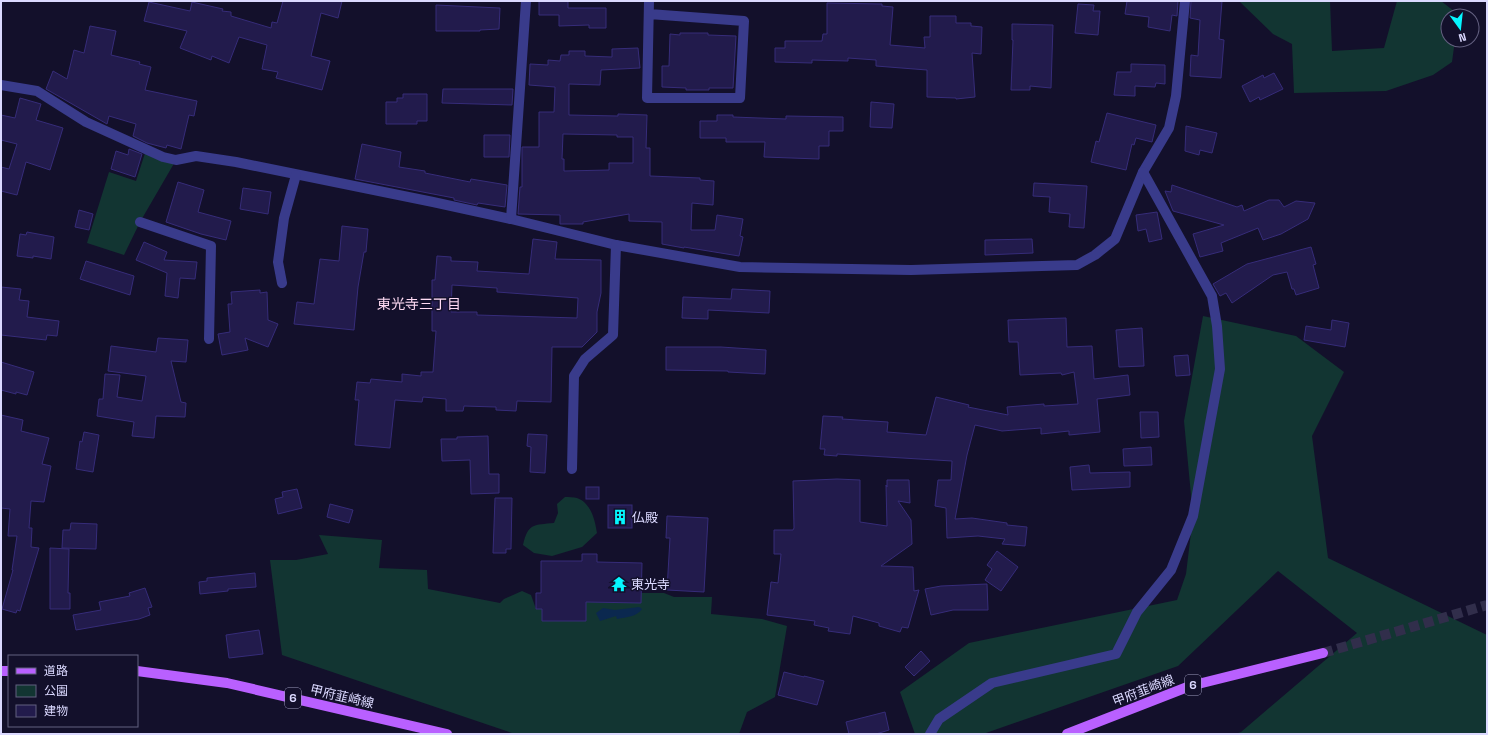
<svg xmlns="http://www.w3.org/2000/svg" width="1488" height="735" font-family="'Space Grotesk','Noto Sans JP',sans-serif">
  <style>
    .green { fill: #123532 }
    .water { fill: #0b284f }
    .building { fill: #221b4c; stroke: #362c79; fill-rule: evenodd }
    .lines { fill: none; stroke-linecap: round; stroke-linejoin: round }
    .primary-tunnel { stroke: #312e4b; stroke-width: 10; stroke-dasharray: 10 5; stroke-linecap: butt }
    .minor { stroke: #393b8b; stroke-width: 10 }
    .primary { stroke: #b960ff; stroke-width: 10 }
    .labels { text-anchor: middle; stroke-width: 3; stroke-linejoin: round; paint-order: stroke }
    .shield { fill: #13102b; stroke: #9f9dbf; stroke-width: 1 }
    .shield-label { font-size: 12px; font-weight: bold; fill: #dbd9ff }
    .poi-label { font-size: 13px; fill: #dbd9ff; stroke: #13102b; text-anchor: start }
    .street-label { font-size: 13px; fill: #dbd9ff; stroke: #13102b }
    .neighbourhood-label { font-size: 14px; fill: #ffdbf4; stroke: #13102b }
  </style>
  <rect width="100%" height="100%" fill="#13102b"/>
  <!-- green -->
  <g class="green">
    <polygon points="1239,1 1330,1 1332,51 1384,48 1397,1 1441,1 1459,15 1448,16 1448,40 1455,40 1452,62 1433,75 1386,91 1294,93 1292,44 1273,34"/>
    <polygon points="146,150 176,160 140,222 124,255 87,243 109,172 136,181"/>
    <polygon points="1203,316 1296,336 1344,372 1312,436 1328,558 1487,635 1487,734 1235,734 1241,732 1357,633 1278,571 1178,666 983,734 915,734 900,692 969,643 1177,600 1186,574 1193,516 1184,421"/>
    <path d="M565,497C568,497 574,497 577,498C591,503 595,520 597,533L582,547L552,556L534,553L523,545C528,523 534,525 554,523L558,513L557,504Z"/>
    <polygon points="319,535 382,540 379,568 427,570 428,589 500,603 504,599 522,591 531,595 536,609 542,609 542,621 586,621 586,576 597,602 641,603 641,593 664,593 674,597 712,597 711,614 762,619 787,626 775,697 747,712 739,734 515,734 282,655 270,560 296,560 328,554"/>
  </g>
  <!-- water -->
  <path class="water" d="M639,607L642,609C636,617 627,617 617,619L616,616L600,621L596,613L603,608L615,610Z"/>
  <!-- building -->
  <g class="building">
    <polygon points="283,1 342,1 338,18 321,13 311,56 330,61 322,90 276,78 278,72 262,69 267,45 239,37 229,63 212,56 211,60 180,48 187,31 144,21 149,2 190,11 192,2 223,9 222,11 231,12 231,16 271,28 272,22 277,23"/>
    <polygon points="539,1 568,1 568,8 606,8 606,28 589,28 589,25 559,26 559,15 539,15"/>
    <polygon points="1127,1 1178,1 1177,16 1172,15 1170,31 1148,27 1149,17 1125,14"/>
    <polygon points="1191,1 1222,1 1219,39 1224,40 1221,78 1190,76 1191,55 1198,56 1200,20 1190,18"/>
    <polygon points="827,3 882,4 882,6 893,7 890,45 925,48 924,37 930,37 930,16 956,16 956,23 971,23 971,26 982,27 981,54 972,53 975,97 956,99 956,98 927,97 927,70 876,66 876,60 848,58 848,61 812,60 812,63 775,62 775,48 785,48 785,41 822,41 823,34 827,34"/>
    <polygon points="1078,4 1094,5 1093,11 1100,11 1098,35 1075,33"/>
    <polygon points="436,5 500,8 499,29 480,30 480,31 436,31"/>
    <polygon points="1012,24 1053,25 1051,88 1030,86 1030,90 1011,90 1013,40 1012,40"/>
    <polygon points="90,26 116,31 111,55 140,62 139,64 151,67 145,90 197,101 194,116 189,115 181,149 167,145 166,148 147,143 133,136 136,124 109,116 107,124 46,89 53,71 67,79 74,50 84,53"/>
    <polygon points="680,33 708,33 708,35 736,36 733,88 709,88 709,90 686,90 686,88 662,87 662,66 669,66 670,34 680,35"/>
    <path d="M638,48L640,68L601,70L600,85L569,84V115L618,116V114L647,115L646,148H650V176L700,178V180L714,181L713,205L692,203L691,230H715L717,215L743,219L740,236L743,237L739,256L684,247V248L662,244V222L629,221V214L583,222V224H560V215L518,214L520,187H522V147H539V112H554L555,87L529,85L530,64L548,65V60L560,61L561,55H569V51H585V56L612,57V49ZM563,134L617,135V137H633V163H609V170L564,171V159H562Z"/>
    <polygon points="1131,64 1165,65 1165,84 1156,83 1155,87 1135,86 1135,96 1114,95 1117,72 1131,72"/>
    <polygon points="1274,73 1283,89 1260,100 1259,97 1250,102 1242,86 1263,75 1264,78"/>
    <polygon points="443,89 513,89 512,105 442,103"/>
    <polygon points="403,94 427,94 427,121 417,121 417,124 386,124 386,102 397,102 397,98 403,98"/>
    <polygon points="20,98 41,104 36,120 63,128 50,170 26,162 17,195 1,191 1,167 9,169 17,144 1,140 1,115 15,118"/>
    <polygon points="871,102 894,104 892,128 870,127"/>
    <polygon points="1107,113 1156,125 1152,142 1136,138 1134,145 1132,144 1126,170 1091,162 1096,141 1099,142"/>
    <polygon points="717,115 733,115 733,117 786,119 786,116 843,117 843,131 829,131 829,146 819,146 819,159 764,157 765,142 726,142 726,138 700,138 700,121 717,121"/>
    <polygon points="1186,126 1217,133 1212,153 1200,150 1199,155 1185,151"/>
    <polygon points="484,135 510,135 509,157 484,157"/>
    <polygon points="362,144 401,152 399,167 425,171 425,173 470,182 471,179 507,185 505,207 478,203 477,205 454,200 454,198 355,179"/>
    <polygon points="129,149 142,154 135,177 111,169 116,151 128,155"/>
    <polygon points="178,182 204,190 198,212 231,221 226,240 201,234 166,222"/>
    <polygon points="1034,183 1087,186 1084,228 1069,227 1070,214 1049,212 1050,197 1033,196"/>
    <polygon points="1172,185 1237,207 1242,205 1244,211 1269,200 1279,200 1284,207 1296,201 1315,203 1308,219 1281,234 1263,240 1258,228 1221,243 1223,251 1200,257 1193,234 1224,225 1173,211 1165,191 1171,192"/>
    <polygon points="243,188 271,192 268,214 240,209"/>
    <polygon points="79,210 93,214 89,230 75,227"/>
    <polygon points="1157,212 1162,239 1149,242 1146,229 1138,231 1136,215"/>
    <polygon points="342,226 368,229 366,252 364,252 358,287 354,330 294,324 297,302 314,304 320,259 339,261"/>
    <polygon points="27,232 54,237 51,259 33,256 33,258 17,256 20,234 26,235"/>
    <path d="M533,239L557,242L555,259L601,260V293L597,312V332L582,347H552L551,402L517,401L516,411L496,410V407L464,406L463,411H446V399L423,397L422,402L395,400L390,448L355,445L359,400H355L357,382L370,383L371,379L402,382V374L421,376V372H433L436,331H432V280H435L437,256L451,257V261L478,262L477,271L529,274ZM452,285L497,288V292L578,298L577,318L477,315V312H451Z"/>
    <polygon points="1032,239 1033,253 985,255 985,240"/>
    <polygon points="144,242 167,252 164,260 197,262 195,279 180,278 178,298 165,296 167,273 136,260"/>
    <polygon points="1311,247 1316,264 1313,265 1319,288 1296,295 1294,289 1292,289 1287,272 1273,275 1232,303 1226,293 1220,296 1213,284 1247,264"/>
    <polygon points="86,261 134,276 130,295 80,279"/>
    <polygon points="1,287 21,289 19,300 29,301 27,317 59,321 57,336 47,335 46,340 1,335"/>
    <polygon points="732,289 770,291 769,313 708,310 708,319 682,318 683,297 731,299"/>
    <polygon points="260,290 260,293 267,292 268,320 278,324 268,347 245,338 248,350 222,355 218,334 230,332 228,304 232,304 231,292"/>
    <polygon points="1066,318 1067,347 1092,346 1094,379 1128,375 1130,395 1097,399 1100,432 1069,435 1069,431 1041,434 1041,428 1002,431 975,425 967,455 955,519 972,518 1007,523 1007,525 1027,527 1025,546 1002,544 1005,539 978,536 947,538 946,508 935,506 938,480 951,480 952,461 837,454 837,456 824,455 825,449 820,449 823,416 843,417 842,419 888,422 887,432 926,435 936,397 969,405 968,407 1008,415 1007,407 1044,404 1044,406 1078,404 1074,372 1062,375 1061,373 1020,375 1018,342 1009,342 1008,320"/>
    <polygon points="1332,320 1349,323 1345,347 1304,340 1306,326 1331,330"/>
    <polygon points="1142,328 1144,366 1119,367 1116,330"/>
    <polygon points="158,338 188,340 186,362 171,361 181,402 186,403 185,417 156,416 154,438 132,436 134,422 97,416 99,399 103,399 105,374 120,375 117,397 142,401 146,376 108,371 111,346 156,352"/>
    <polygon points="666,347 721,347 766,350 765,374 728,372 728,371 666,370"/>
    <polygon points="1188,355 1190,375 1176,376 1174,356"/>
    <polygon points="1,362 34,372 27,395 16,392 16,394 1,390"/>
    <polygon points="1140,412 1158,412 1159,437 1141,438"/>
    <polygon points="1,415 23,420 21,431 49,438 42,464 51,466 44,502 31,501 29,528 32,528 31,547 39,548 20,611 17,610 16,613 2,609 13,570 12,570 17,536 8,536 10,509 1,508"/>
    <polygon points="84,432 99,435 93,472 76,469 80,441 82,442"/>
    <polygon points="528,434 547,435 545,473 530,472 531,447 527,446"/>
    <polygon points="488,436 489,474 499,474 499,493 471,494 470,460 442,461 441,439 457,439 457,437"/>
    <polygon points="1151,447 1152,465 1124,466 1123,449"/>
    <polygon points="1089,465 1090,473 1130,472 1130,487 1072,490 1070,467"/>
    <polygon points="837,479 860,480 860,522 887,526 886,485 887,487 887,480 909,480 910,503 898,501 911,520 912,544 881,566 913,567 914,591 919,590 908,628 902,627 900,632 879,626 879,623 853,616 850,634 828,631 829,628 814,625 815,621 767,615 771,582 778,583 781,554 774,554 774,530 793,530 794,528 793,481"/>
    <rect x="586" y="487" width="13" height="12"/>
    <polygon points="297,489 302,508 278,514 275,499 283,497 282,492"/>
    <polygon points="495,498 512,498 511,549 506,549 506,553 493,553"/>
    <polygon points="330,504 353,510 349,523 327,517"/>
    <rect x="608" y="505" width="24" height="23"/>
    <polygon points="667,516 708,518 704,592 667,590 670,538 666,538"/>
    <polygon points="71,523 97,524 96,549 62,548 63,530 70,530"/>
    <polygon points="50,548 69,549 68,593 70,593 70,609 50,609"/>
    <polygon points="997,551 1018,567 1001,591 985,580 992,569 987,565"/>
    <polygon points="582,554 597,554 597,562 642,563 641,603 586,602 586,621 542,621 542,609 536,609 536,593 541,593 541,561 582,561"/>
    <polygon points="255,573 256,587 228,589 228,591 200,594 199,582 207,581 207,578"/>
    <polygon points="987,584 988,610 953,610 931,615 925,589 941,586"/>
    <polygon points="145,588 152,607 148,608 150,615 139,619 76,630 73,615 101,610 99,602 130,596 129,593"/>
    <polygon points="259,630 263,654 229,658 226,635"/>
    <polygon points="921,651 930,661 914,676 905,667"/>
    <polygon points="784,672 804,677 804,676 824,681 817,705 778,695"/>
    <polygon points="885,712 889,730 876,734 849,734 846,722"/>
  </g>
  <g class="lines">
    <!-- primary-tunnel -->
    <polyline class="primary-tunnel" points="1323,653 1487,605"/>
    <!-- minor -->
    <g class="minor">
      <polyline points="649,14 744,21 740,98 647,98 649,1"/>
      <polyline points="1,85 37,91 86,122 163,157 176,160 196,156 236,162 433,202 511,219 616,245 740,267 911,270 1077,265 1095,255 1115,239 1143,172 1169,128 1176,96 1185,1"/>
      <polyline points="511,219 526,1"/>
      <polyline points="140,222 211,246 209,339"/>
      <polyline points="282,283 278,262 284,218 296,175"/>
      <polyline points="572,469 574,376 585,359 613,335 616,245"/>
      <polyline points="930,734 939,719 992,683 1116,654 1137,612 1171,570 1193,516 1220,369 1217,326 1212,296 1143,172"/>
    </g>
    <!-- primary -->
    <g class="primary">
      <polyline points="1,671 9,671"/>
      <polyline points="137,671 227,683 447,734"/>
      <polyline points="1067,734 1190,686 1323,653"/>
    </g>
  </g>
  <!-- icons -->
  <defs>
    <symbol id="building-bare" viewBox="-9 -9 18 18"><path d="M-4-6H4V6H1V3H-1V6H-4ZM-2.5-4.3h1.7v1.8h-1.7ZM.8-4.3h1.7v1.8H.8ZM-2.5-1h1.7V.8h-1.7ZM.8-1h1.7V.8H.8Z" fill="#05f6ff" stroke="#13102b" stroke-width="2.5" paint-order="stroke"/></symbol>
    <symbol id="temple-bare" viewBox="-9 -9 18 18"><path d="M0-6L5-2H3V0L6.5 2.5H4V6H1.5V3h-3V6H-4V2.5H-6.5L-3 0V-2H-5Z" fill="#05f6ff" stroke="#13102b" stroke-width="2.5" paint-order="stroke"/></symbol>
  </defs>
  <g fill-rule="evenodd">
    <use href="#building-bare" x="609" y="506" width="22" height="22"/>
    <use href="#temple-bare" x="608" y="573" width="22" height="22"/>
  </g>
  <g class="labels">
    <!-- shield labels -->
    <g class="shield">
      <rect x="1185" y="675" width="16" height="20" rx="3"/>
      <rect x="285" y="688" width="16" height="20" rx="3"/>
    </g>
    <g class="shield-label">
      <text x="1193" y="689">6</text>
      <text x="293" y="702">6</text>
    </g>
    <!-- poi labels -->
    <g class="poi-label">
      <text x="632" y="522">仏殿</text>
      <text x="631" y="589">東光寺</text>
    </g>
    <!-- street labels -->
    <g class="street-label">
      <text transform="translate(1143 690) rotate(-21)" y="5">甲府韮崎線</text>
      <text transform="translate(342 696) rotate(13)" y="5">甲府韮崎線</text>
    </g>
    <!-- neighbourhood labels -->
    <g class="neighbourhood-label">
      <text x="419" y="309">東光寺三丁目</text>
    </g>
  </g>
  <!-- border -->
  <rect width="1488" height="735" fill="none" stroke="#dbd9ff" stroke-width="4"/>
  <!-- legend -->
  <rect x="8" y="655" width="130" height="72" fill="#13102b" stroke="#636080"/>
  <rect x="16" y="668" width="20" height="6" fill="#b960ff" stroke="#636080"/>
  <text x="44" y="675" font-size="12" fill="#dbd9ff">道路</text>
  <rect x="16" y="685" width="20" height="12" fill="#123532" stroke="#636080"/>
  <text x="44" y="695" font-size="12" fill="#dbd9ff">公園</text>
  <rect x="16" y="705" width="20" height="12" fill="#221b4c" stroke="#636080"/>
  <text x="44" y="715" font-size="12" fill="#dbd9ff">建物</text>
  <!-- north arrow -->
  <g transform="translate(1460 28) rotate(165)"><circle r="19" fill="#13102b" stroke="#636080"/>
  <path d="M0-3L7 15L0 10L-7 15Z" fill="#05f6ff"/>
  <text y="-6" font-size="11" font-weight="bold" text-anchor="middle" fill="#dbd9ff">N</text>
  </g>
</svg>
